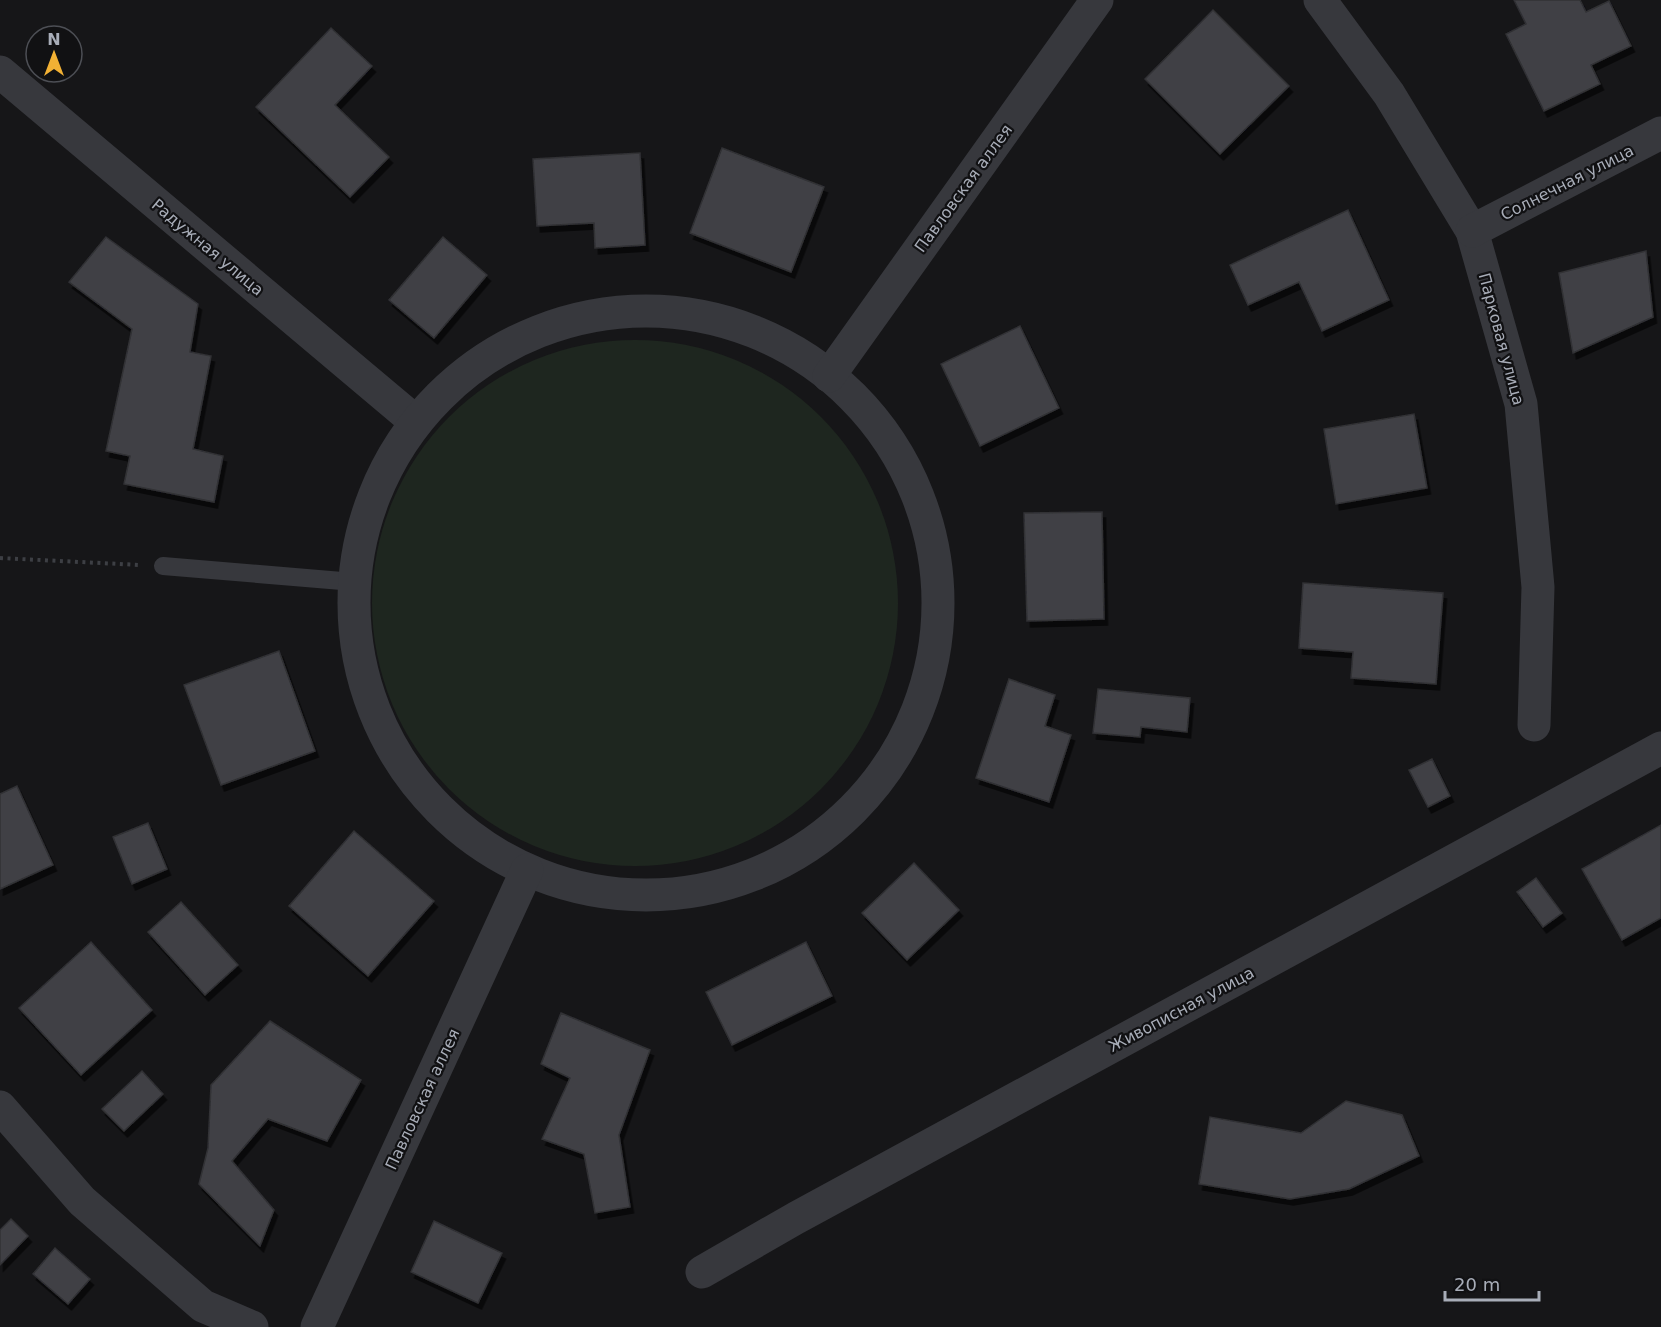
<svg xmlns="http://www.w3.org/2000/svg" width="1661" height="1327" font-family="'DejaVu Sans',sans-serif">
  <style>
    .green { fill: #1e261f }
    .building { fill: #404145; stroke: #303034; stroke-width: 1.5; filter: url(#shadow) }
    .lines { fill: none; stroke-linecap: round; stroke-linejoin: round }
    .path { stroke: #3d3f44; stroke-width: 4; stroke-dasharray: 3 4.5; stroke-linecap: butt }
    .lane { stroke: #37383d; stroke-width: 18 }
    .street { stroke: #37383d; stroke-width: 33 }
    .labels { text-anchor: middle; stroke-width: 4.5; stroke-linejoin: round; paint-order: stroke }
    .street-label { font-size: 16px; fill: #a8adb8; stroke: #111113 }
  </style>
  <defs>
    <filter id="shadow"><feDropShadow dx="3.5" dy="6" stdDeviation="0" flood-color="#0009"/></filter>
  </defs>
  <rect width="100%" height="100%" fill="#161618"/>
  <!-- green -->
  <circle class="green" cx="635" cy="603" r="263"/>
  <!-- building -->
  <g class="building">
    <polygon points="1514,0 1580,0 1586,12 1609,1 1631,46 1591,65 1600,84 1544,111 1506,34 1526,24"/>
    <polygon points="1213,10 1289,86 1220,154 1145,79"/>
    <polygon points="331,28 372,66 335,105 389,157 350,197 256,107"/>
    <polygon points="722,148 824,187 791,272 690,233"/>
    <polygon points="640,153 645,245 595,248 594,223 537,226 533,159"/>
    <polygon points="1348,210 1389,300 1322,331 1299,282 1248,305 1230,265"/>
    <polygon points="106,237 198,304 190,352 211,356 193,449 223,456 214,502 124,484 130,456 106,451 132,329 69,282"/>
    <polygon points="443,237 487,275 434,338 389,300"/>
    <polygon points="1646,251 1653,317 1573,353 1559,273"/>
    <polygon points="1020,326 1059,408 980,446 941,364"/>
    <polygon points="1414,414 1427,488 1336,504 1324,429"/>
    <polygon points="1102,512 1104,619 1027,621 1024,513"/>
    <polygon points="1303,583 1443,593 1436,684 1351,678 1353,652 1299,648"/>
    <polygon points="279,651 315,751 221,785 184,685"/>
    <polygon points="1009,679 1055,695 1045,726 1071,735 1049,802 976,778"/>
    <polygon points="1098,689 1190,698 1187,732 1141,727 1140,737 1093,733"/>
    <polygon points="1432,759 1450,796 1428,807 1409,770"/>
    <polygon points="17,786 53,865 0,889 0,794"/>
    <polygon points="148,823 167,869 132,884 113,837"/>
    <polygon points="1661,825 1661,918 1622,940 1582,869"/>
    <polygon points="354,831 434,901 368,976 289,906"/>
    <polygon points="914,863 959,910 907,960 862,913"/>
    <polygon points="1536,878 1562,913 1543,927 1517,892"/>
    <polygon points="181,902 238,965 205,995 148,932"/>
    <polygon points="91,942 152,1010 81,1075 19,1008"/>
    <polygon points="806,942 832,996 732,1045 706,992"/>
    <polygon points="561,1013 650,1050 619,1135 630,1207 595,1213 584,1154 542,1139 570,1078 541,1064"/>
    <polygon points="270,1021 361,1080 327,1141 268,1119 232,1161 274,1210 260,1246 199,1184 208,1148 211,1085"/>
    <polygon points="142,1071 163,1094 124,1131 102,1109"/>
    <polygon points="1346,1101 1402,1115 1419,1156 1349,1189 1290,1199 1199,1184 1210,1117 1301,1133"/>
    <polygon points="11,1219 28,1236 0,1265 0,1230"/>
    <polygon points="434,1221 502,1253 478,1303 411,1272"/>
    <polygon points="55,1248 90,1279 68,1304 33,1274"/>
  </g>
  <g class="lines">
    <!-- path -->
    <polyline class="path" points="0,558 140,565"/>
    <!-- lane -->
    <polyline class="lane" points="163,566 354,582"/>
    <!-- street -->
    <g class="street">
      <polyline points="1320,0 1389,94 1472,231 1521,404 1538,587 1534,725"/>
      <polyline points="0,72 416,422"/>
      <polyline points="1472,231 1661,133"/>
      <circle cx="646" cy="603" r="292"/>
      <polyline points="829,376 1097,0"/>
      <polyline points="0,1107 82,1201 203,1306 252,1327"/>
      <polyline points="702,1272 796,1218 1661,748"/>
      <polyline points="317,1327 527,870"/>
    </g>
  </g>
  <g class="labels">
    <!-- street labels -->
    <g class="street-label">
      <text transform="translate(1567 182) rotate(-27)" y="6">Солнечная улица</text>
      <text transform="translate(963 188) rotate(-54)" y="6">Павловская аллея</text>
      <text transform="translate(208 247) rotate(40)" y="6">Радужная улица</text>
      <text transform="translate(1502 339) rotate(75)" y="6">Парковая улица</text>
      <text transform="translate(1181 1009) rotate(-28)" y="6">Живописная улица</text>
      <text transform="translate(422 1099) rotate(-65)" y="6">Павловская аллея</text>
    </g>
  </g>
  <!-- north arrow -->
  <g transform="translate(54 54)"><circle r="28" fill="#111113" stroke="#4d4f55" stroke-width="1.5"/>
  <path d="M0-4.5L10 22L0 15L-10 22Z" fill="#f2b134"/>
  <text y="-9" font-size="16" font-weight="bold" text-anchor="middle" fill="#a8adb8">N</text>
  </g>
  <!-- scale -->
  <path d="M1445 1291v9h94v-9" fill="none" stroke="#a8adb8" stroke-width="3"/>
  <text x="1454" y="1291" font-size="18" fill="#a8adb8" stroke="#111113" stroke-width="4.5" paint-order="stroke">20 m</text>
</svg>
